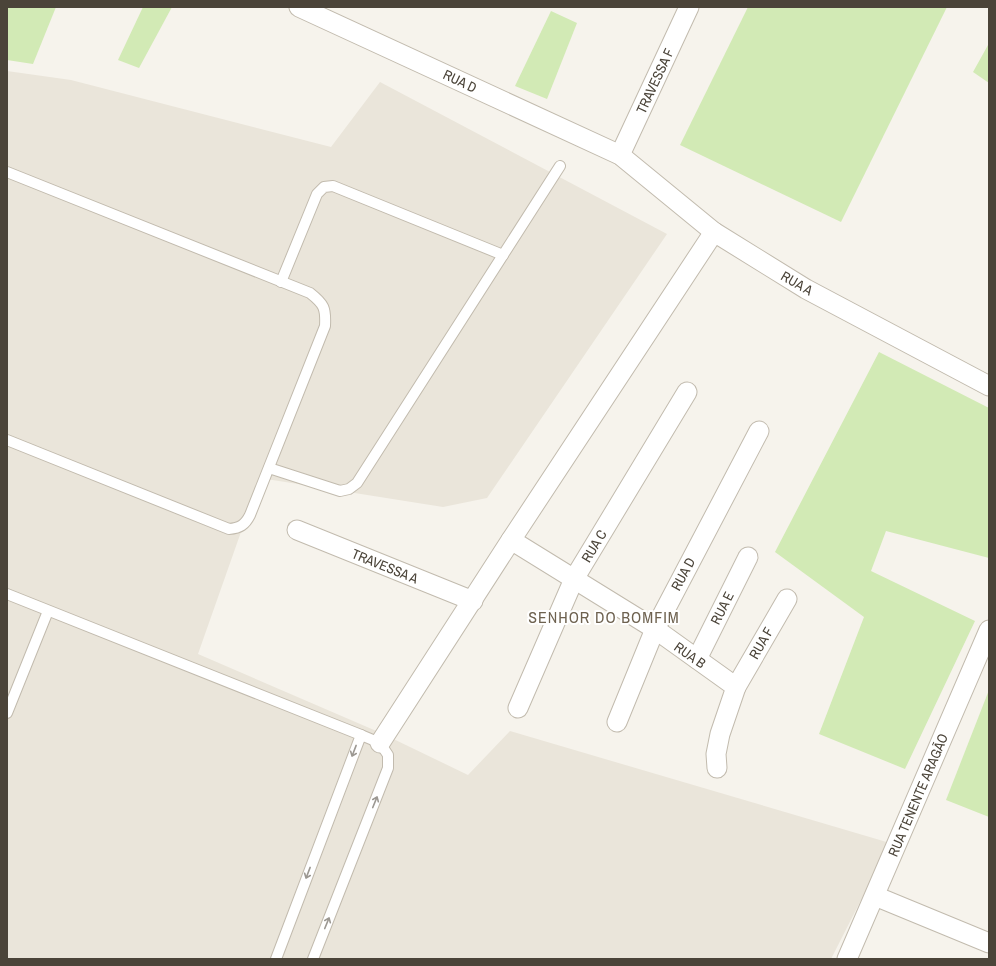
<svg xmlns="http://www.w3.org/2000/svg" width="996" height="966" font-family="'Archivo Narrow',sans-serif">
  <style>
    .residential { fill: #eae5da }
    .green { fill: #d2eab5 }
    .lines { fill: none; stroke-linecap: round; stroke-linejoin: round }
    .lane-casing { stroke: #c2bbae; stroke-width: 12 }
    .street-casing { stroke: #c2bbae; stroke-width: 21 }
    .lane { stroke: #fff; stroke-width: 10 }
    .street { stroke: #fff; stroke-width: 19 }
    .oneway { stroke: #9c9892 }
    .labels { text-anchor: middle; stroke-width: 4; stroke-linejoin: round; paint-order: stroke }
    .street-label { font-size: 14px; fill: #4b4439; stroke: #fff }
    .quarter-label { font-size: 16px; letter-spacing: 1px; fill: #6e6250; stroke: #fff }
  </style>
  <rect width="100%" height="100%" fill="#f6f3ec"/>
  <!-- residential -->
  <polygon class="residential" points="7,71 71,80 331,147 380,82 667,234 487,498 443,507 260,478 198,654 381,733 468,775 510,731 890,843 831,959 7,959"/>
  <!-- green -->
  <g class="green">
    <polygon points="7,7 56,7 33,64 7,60"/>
    <polygon points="143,7 172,7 139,68 118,60"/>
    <polygon points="748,7 947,7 841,222 680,145"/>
    <polygon points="551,11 577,23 547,99 515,86"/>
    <polygon points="989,19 989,83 973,72 988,45"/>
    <polygon points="879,352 989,408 989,558 886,531 871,571 975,621 905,769 819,734 864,617 775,552"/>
    <polygon points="989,690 989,817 946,800"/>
  </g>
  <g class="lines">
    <defs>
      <g id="lane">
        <path d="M7,172L310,293C324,304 326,308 325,326L250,515C245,525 240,528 229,529L7,440"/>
        <polyline points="281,282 317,194 324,187 333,186 503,255"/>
        <polyline points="269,468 340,491 349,489 357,483 560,166"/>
        <polyline points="7,594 361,735"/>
        <polyline points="7,713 48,611"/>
        <polyline points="276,959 361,735 380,743 388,755 388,768 313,959"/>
      </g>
      <g id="street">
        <polyline points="299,7 620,155 714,232 806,289 989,386"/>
        <polyline points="620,155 689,7"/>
        <polyline points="297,530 473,601"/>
        <polyline points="511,540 655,629 736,687 720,734 716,754 717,768"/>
        <polyline points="697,659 748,557"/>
        <polyline points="736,687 787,599"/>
        <polyline points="518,708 574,579 687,392"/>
        <polyline points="617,722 655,629 759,431"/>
        <polyline points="380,743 511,540 714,232"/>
        <polyline points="875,896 989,943"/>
        <polyline points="847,959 989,630"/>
      </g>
    </defs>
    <!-- lane casing -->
    <use href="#lane" class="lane-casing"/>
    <!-- street casing -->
    <use href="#street" class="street-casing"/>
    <!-- lane -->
    <use href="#lane" class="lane"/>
    <!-- street -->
    <use href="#street" class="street"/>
  </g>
  <!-- one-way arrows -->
  <defs><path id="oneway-shaft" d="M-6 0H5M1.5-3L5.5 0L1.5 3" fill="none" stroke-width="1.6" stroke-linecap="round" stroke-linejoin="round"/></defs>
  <g class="oneway">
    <use href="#oneway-shaft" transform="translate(354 751) rotate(111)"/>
    <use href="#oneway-shaft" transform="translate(375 802) rotate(-68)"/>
    <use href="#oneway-shaft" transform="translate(308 873) rotate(111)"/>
    <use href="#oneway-shaft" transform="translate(327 923) rotate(-68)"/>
  </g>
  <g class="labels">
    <!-- street labels -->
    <g class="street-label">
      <text transform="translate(460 81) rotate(25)" y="5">RUA D</text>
      <text transform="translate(655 81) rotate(-65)" y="5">TRAVESSA F</text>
      <text transform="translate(797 283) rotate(30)" y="5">RUA A</text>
      <text transform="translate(594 546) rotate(-59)" y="5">RUA C</text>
      <text transform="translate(385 566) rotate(22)" y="5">TRAVESSA A</text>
      <text transform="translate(683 574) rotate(-62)" y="5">RUA D</text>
      <text transform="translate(722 608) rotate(-63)" y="5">RUA E</text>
      <text transform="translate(761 643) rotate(-60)" y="5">RUA F</text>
      <text transform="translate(690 655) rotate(35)" y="5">RUA B</text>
      <text transform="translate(918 795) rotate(-67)" y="5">RUA TENENTE ARAGÃO</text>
    </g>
    <!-- quarter labels -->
    <g class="quarter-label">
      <text x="604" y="623">SENHOR DO BOMFIM</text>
    </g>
  </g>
  <!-- border -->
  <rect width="996" height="966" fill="none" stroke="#4b4439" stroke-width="16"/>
</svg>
